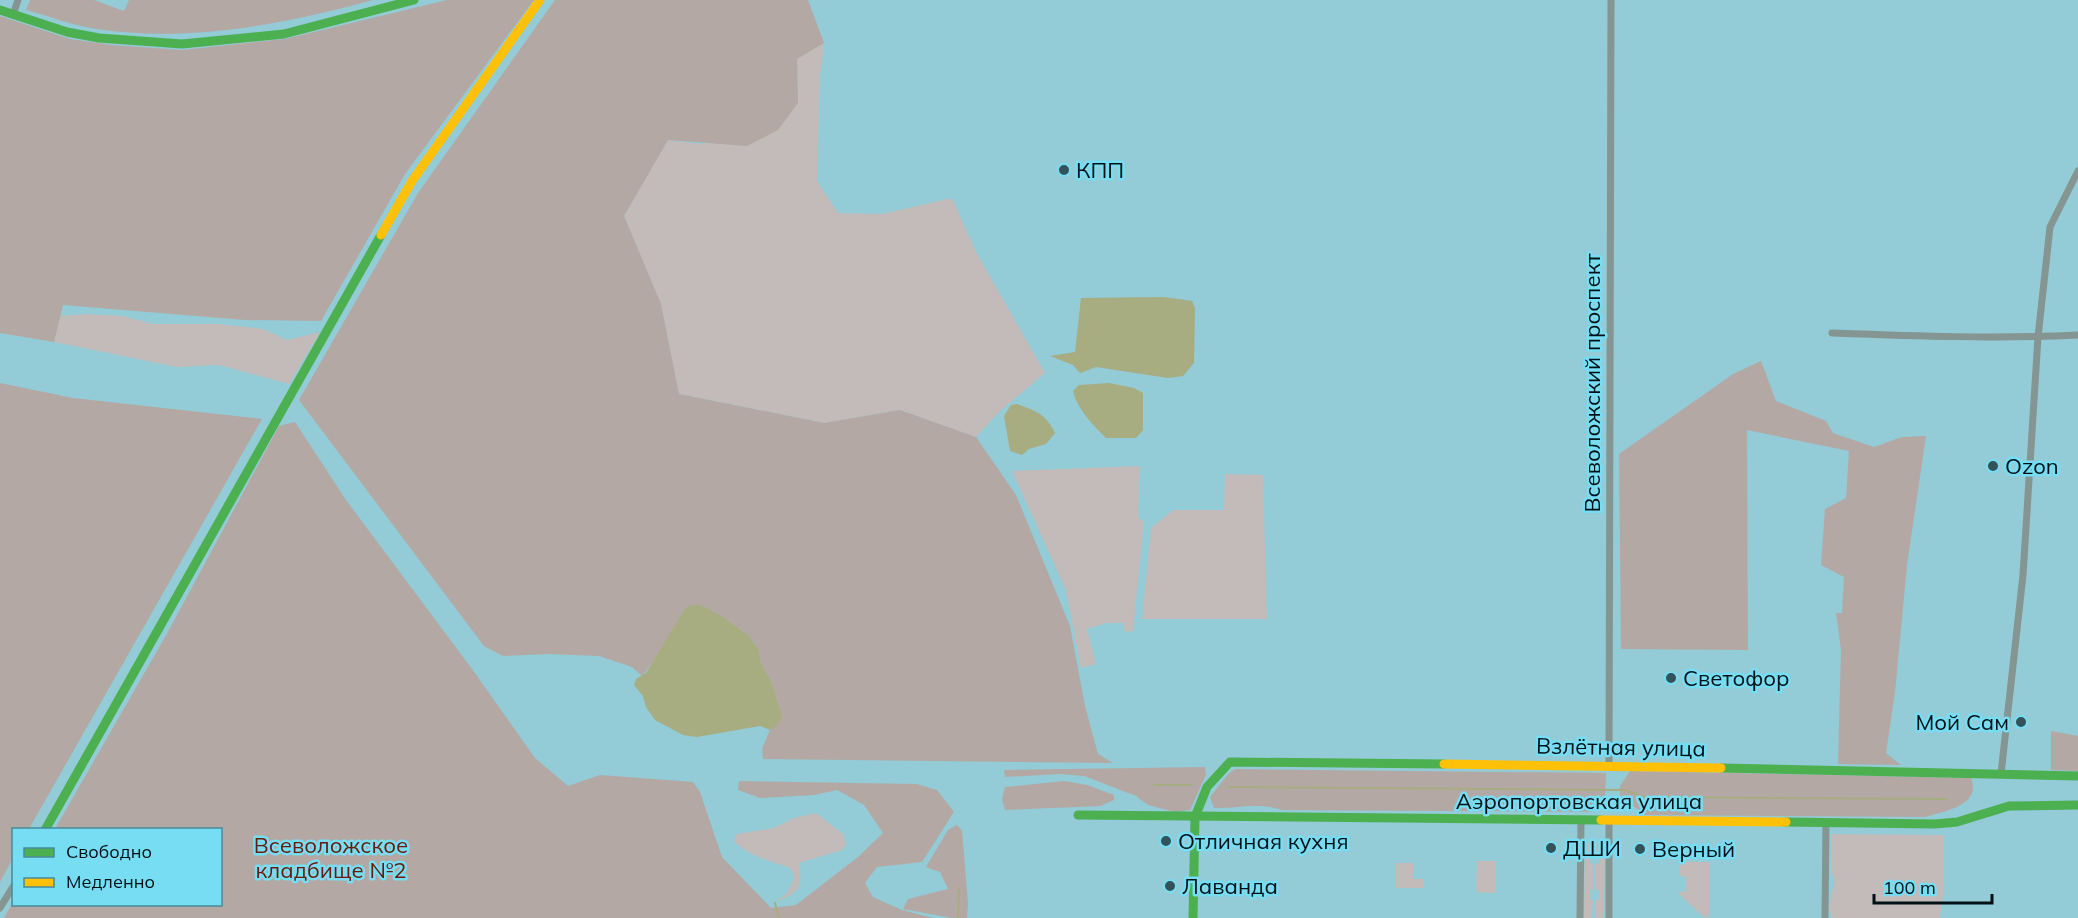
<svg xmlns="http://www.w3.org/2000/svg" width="2078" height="918" font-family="Mulish,sans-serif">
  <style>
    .green { fill: #c2bbb9 }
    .forest { fill: #b4a8a4 }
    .water { fill: #a7ac81 }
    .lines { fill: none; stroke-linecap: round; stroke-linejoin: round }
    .stream { stroke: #a7ac81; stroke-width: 2 }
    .street { stroke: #859591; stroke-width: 7 }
    .fast { stroke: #4caf50; stroke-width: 9 }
    .slow { stroke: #ffc107; stroke-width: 9 }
    .poi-dot { fill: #335259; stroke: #76ddf3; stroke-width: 2 }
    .labels { text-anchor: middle; stroke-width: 5; stroke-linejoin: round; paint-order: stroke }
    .poi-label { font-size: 22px; fill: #001116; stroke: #76ddf3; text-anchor: start }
    .street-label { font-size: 22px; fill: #001116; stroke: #76ddf3 }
    .park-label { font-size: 22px; fill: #6a1a08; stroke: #76ddf3 }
  </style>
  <rect width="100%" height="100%" fill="#93cbd6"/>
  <!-- green -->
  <g class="green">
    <polygon points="824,43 820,77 817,181 838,213 882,214 952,198 976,252 1045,373 1000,411 976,437 900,410 824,423 679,394 661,304 624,216 668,140 703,144 798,103 797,59"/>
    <polygon points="87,314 123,316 153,324 219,324 263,329 287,340 320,332 289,384 219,365 177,367 54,342 60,316"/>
    <polygon points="1140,466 1138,517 1144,522 1133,631 1125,632 1123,623 1106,623 1087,629 1096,664 1081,668 1066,590 1012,471"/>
    <polygon points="1225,474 1263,475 1267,619 1142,619 1151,528 1173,510 1224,510"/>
    <path d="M816,813L843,834L846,844L842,850L799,863C803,890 799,891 775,903L787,893L794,879L792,870L788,867C770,861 747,855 734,841L737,834L774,828L794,818Z"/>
    <path d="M1831,834L1944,835V885L1940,918H1833C1822,903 1841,886 1831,871Z"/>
    <polygon points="1585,843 1593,843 1593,853 1590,854 1590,863 1593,864 1593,890 1590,890 1590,899 1593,900 1592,918 1584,918"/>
    <polygon points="1597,843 1605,843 1604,918 1596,918 1596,900 1599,900 1599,890 1596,890 1596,864 1600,863 1600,854 1597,853"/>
    <polygon points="1477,861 1496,861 1496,893 1476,892"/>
    <polygon points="1680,862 1709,862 1709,917 1704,917 1679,894 1679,892 1686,891 1686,877 1680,876"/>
    <polygon points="1395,863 1413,863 1413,879 1424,879 1424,888 1395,888"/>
  </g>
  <!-- forest -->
  <g class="forest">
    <path d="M30,0H94L124,11L129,0H373C285,24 189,43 97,29C73,26 49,16 26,10Z"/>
    <polygon points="447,0 534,0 405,174 321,321 245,320 63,305 54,342 0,333 0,16 70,39 112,45 182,50 285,39"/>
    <polygon points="555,0 808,0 824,43 797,59 798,103 778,130 747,146 668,140 624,216 661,304 679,394 824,423 900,410 976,437 1016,495 1070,626 1085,706 1098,754 1113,763 763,759 762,749 770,730 777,726 781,719 781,712 771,681 761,663 759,650 748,635 722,616 701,605 684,610 656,658 642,676 632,667 599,656 548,654 503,656 484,646 299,400 418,193"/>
    <polygon points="1761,361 1776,401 1826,421 1833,433 1874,447 1902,437 1926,436 1907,565 1895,692 1886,753 1901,765 1838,764 1841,650 1836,613 1842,613 1844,577 1821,565 1825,509 1846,498 1849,451 1747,430 1748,650 1621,649 1619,454 1733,374"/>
    <polygon points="0,383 73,398 262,419 29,829 14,830 13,858 0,882"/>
    <polygon points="295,422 346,500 472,669 535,758 568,786 600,775 693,782 700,792 722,857 771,908 796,905 858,857 883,833 864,805 837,790 814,795 760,798 738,790 739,781 917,784 937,790 954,812 922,862 877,867 865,883 873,897 902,910 933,918 4,918 13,902 14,904 220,904 220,830 55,829 169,630 279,426"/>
    <polygon points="2051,731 2078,736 2078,771 2051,770"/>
    <polygon points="1205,767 1206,775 1190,810 1175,812 1148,805 1136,796 1084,776 1060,774 1005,777 1004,770"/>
    <path d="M1235,769L1606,773L1605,796L1592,812L1282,810C1258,802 1238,809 1214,808L1210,797C1218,788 1225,775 1235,769Z"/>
    <path d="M1630,771L1971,778C1982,806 1943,811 1925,817L1645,815L1620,796V786Z"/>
    <polygon points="1064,781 1087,785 1114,795 1114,800 1100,806 1005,810 1002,799 1005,787"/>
    <polygon points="957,825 962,831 968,904 967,918 952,918 903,909 908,899 948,889 940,872 926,867 948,830"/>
  </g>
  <!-- water -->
  <g class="water">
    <polygon points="1164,297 1192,301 1195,308 1194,363 1183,376 1168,378 1096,367 1080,373 1073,365 1050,356 1075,352 1081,298"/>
    <path d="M1109,383L1134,388L1143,393V430L1136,438H1106C1093,425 1077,409 1073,391L1079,385Z"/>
    <path d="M1017,404C1036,411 1046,414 1055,433L1046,444L1029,449L1022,455L1010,451L1004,416L1011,405Z"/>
    <polygon points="691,605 701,605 722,616 748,635 759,650 761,663 771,681 781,712 781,719 777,726 770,730 760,726 697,737 683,735 655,720 646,707 643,696 634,685 636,679 646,673 684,610"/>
  </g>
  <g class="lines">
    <!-- stream -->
    <g class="stream">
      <polyline points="1154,785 1191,785"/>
      <polyline points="1228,787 1625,790 1645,797 1946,799"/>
      <polyline points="775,903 779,918"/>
      <polyline points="958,918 959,888"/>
    </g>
    <!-- street -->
    <g class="street">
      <polyline points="13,15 18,0"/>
      <path d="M1832,333C1914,336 1996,339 2078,335"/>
      <polyline points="1609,766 1611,0"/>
      <polyline points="2001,774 2023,575 2038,337 2050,227 2078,171"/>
      <polyline points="0,908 14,885"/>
      <polyline points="1580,918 1581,820"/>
      <polyline points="1609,918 1609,820"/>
      <polyline points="1825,918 1826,822"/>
    </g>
    <!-- fast -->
    <g class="fast">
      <polyline points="0,10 67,32 99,38 182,44 284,34 414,0"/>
      <polyline points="1721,768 2078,776"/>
      <polyline points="1078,815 1601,820"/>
      <polyline points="1786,822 1935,824 1957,822 2009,806 2078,805"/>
      <polyline points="45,830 381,235"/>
      <polyline points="1193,918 1195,817 1207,787 1230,762 1444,764"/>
    </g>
    <!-- slow -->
    <g class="slow">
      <polyline points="381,235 412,181 540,0"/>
      <polyline points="1444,764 1721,768"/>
      <polyline points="1601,820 1786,822"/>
    </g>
  </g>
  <!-- markers -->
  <g class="poi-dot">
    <circle cx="1064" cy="170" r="6"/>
    <circle cx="1993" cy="466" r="6"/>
    <circle cx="1671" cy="678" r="6"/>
    <circle cx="2021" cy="722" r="6"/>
    <circle cx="1166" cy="841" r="6"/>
    <circle cx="1551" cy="848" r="6"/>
    <circle cx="1640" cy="849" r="6"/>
    <circle cx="1170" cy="886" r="6"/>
  </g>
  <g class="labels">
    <!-- poi labels -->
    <g class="poi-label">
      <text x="1076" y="178">КПП</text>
      <text x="2005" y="474">Ozon</text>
      <text x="1683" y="686">Светофор</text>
      <text x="2009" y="730" text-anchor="end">Мой Сам</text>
      <text x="1178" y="849">Отличная кухня</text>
      <text x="1563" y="856">ДШИ</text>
      <text x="1652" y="857">Верный</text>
      <text x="1182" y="894">Лаванда</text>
    </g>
    <!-- street labels -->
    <g class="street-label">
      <text transform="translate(1592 383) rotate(-90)" y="8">Всеволожский проспект</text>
      <text transform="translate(1621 747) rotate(1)" y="8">Взлётная улица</text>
      <text x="1579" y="809">Аэропортовская улица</text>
    </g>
    <!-- park labels -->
    <g class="park-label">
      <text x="331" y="853">Всеволожское<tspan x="331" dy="25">кладбище №2</tspan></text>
    </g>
  </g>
  <!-- legend -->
  <rect x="12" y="828" width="210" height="78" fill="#76ddf3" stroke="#478b9b" stroke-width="1.5"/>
  <rect x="24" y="848" width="30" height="9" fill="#4caf50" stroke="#478b9b" stroke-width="1.5"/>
  <text x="66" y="858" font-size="18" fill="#001116">Свободно</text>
  <rect x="24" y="878" width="30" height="9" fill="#ffc107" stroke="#478b9b" stroke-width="1.5"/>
  <text x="66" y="888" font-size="18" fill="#001116">Медленно</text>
  <!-- scale -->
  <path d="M1874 894v9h118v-9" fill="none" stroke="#001116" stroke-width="3"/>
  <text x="1883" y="894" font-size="18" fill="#001116" stroke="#76ddf3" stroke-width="4.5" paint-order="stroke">100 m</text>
</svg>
